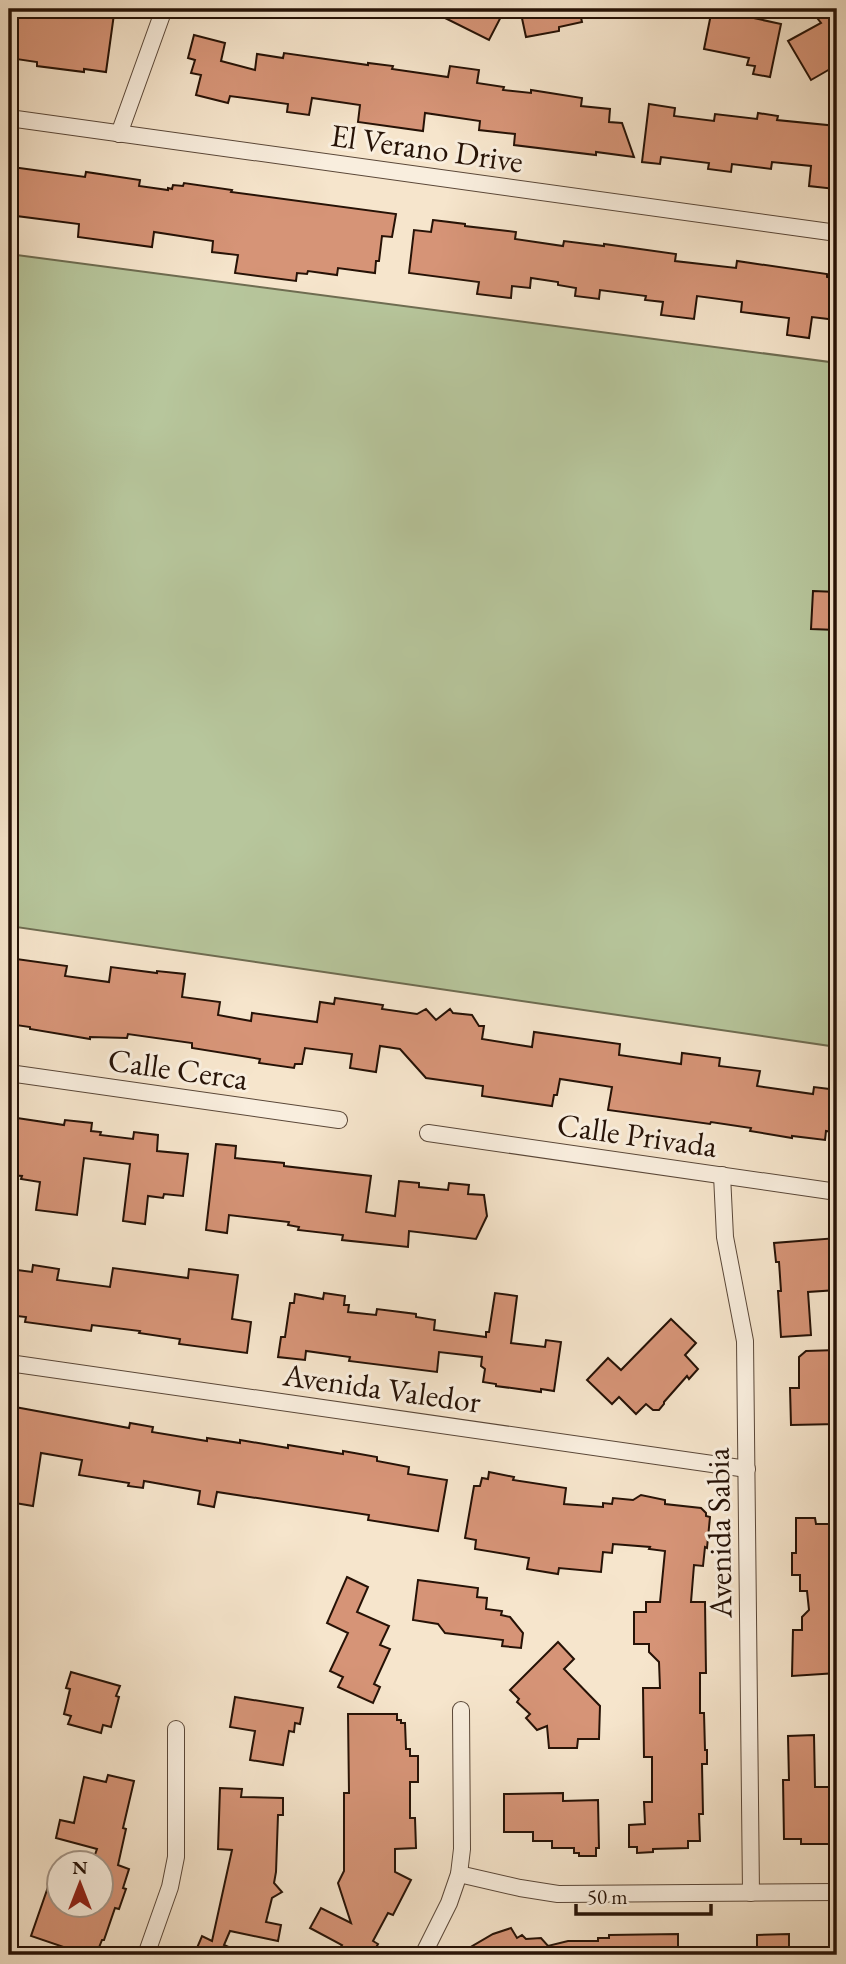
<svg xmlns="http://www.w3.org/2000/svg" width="846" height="1964" font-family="'EB Garamond',serif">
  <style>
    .green { fill: #b7c69c; stroke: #6e6c51; stroke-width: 2 }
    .building { fill: #d69477; stroke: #261206; stroke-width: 2 }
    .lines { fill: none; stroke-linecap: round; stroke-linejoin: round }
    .street-casing { stroke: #5a4738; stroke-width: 18 }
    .street { stroke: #f9eede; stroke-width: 16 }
    .labels { text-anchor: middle; stroke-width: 6; stroke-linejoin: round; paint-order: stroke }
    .street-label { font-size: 32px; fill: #261206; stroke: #f9eede }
  </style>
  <rect width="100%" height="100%" fill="#f6e5cc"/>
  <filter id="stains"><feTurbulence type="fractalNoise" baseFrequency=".00286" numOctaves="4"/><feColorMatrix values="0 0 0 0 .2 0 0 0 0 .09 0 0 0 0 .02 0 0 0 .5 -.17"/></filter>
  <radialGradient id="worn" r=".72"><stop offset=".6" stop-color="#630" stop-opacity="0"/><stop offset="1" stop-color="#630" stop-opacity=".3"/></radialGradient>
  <!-- green -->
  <polygon class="green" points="9,254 837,363 837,1047 9,926"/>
  <!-- building -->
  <g class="building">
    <polygon points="19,9 77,9 114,14 106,72 84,69 84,72 37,66 37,62 16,59 16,53 13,53"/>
    <polygon points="427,9 505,9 489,40"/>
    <polygon points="520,9 579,9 582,22 559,27 559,31 526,37"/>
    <polygon points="712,9 781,24 770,77 753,74 755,66 747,65 749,58 704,49"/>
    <polygon points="836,9 837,9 837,65 811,80 788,41 821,23 818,19"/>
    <polygon points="194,35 225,43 221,61 255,70 257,54 283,58 284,53 368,65 368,63 393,66 392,69 448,77 450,66 479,70 477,83 504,87 503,90 531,93 531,90 582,98 581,106 610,109 609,122 622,123 634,157 596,152 596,155 514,145 515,134 479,130 480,121 425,113 423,131 358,122 360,105 312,98 309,115 287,112 288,104 230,96 228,103 196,95 201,75 191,73 195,60 188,58"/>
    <polygon points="649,104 675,108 674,116 714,121 715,114 757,119 758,113 778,116 777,120 837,126 835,189 809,186 811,166 772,162 771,169 732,164 731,172 708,169 709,163 661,157 660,164 642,162"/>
    <polygon points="12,167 85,177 86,172 140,180 139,186 168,190 168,188 172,189 173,185 183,186 184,183 232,190 231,192 396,214 392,237 382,236 379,261 376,261 375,273 338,268 337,275 308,271 307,274 297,273 296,281 235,273 238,255 212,252 213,241 154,232 152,247 78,237 79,224 9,215 9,195"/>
    <polygon points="433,220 465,224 465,226 516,232 515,239 563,246 564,241 604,246 604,244 676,254 675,261 736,268 737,261 827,274 827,277 837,279 837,320 812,317 809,338 787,335 789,318 741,312 742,302 697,296 694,319 661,315 663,302 645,300 646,296 600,290 599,299 575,296 576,288 558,285 558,282 531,278 530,288 512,286 511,298 477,294 479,282 409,273 414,230 431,232"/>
    <polygon points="813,591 837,592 837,630 811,629"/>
    <polygon points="9,958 67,966 65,976 109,982 111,967 157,973 157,971 185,974 182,997 220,1002 218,1015 251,1021 252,1013 317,1022 320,1002 334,1004 335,998 383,1005 382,1009 417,1014 426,1009 436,1020 450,1009 453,1013 472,1015 479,1026 484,1026 482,1039 532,1047 534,1032 620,1044 619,1055 681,1064 682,1053 720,1058 719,1066 760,1071 757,1086 813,1094 814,1087 837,1090 837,1133 826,1131 825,1140 792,1136 792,1138 750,1131 751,1128 711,1122 710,1124 608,1110 612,1087 560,1079 557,1095 554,1095 552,1106 482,1096 483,1086 426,1078 400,1049 380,1046 376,1072 350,1068 352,1054 305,1048 302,1064 295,1064 294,1068 259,1063 260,1059 192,1048 192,1043 128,1034 127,1038 90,1037 90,1039 30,1029 30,1027 9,1024"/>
    <polygon points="17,1118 64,1125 65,1120 92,1123 91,1131 101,1132 100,1135 133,1139 134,1132 158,1135 157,1151 188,1154 183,1196 164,1194 163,1198 148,1196 145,1224 123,1221 130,1164 84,1158 77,1215 36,1210 40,1182 21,1179 22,1176 9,1175 9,1126 16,1127"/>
    <polygon points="216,1144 236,1146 235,1158 284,1163 284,1166 371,1176 366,1212 395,1216 399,1181 419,1183 419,1187 448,1190 449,1183 469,1185 468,1194 484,1195 487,1216 476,1239 409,1231 408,1247 342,1240 343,1235 298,1230 299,1227 288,1225 289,1222 229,1215 227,1233 206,1230"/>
    <polygon points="837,1238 837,1290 808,1292 811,1335 781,1337 778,1291 781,1291 779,1262 776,1262 774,1243"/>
    <polygon points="33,1265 59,1269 57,1280 110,1287 113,1268 188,1278 189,1269 238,1275 232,1319 251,1322 247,1353 179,1344 180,1339 139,1333 140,1331 92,1325 91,1331 25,1322 26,1317 9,1315 9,1269 32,1272"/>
    <polygon points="324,1293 345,1296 344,1305 349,1305 348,1312 376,1315 377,1309 416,1314 416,1317 435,1320 434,1330 486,1337 486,1332 489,1332 495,1293 517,1296 511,1343 545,1347 546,1340 561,1342 554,1391 541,1389 541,1392 496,1386 496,1384 483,1382 485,1369 481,1366 482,1357 439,1352 437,1372 349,1361 350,1357 306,1351 305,1360 278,1357 281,1337 285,1337 290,1303 294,1303 295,1294 323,1299"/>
    <polygon points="671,1319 696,1343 685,1355 698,1369 689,1379 687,1376 664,1402 664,1404 659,1410 653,1410 646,1404 636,1414 619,1397 612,1404 587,1380 608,1358 621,1370"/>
    <polygon points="837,1350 837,1424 791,1425 790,1388 799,1388 799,1357 806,1351"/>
    <polygon points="15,1407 129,1428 130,1423 153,1427 152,1432 207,1441 207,1438 240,1443 240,1440 288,1448 288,1445 343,1454 343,1451 377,1457 377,1461 409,1467 408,1474 447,1480 438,1531 368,1520 369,1515 217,1492 214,1507 198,1504 200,1491 144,1481 143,1488 128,1486 129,1483 79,1475 82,1460 41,1453 33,1506 9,1502 9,1446"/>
    <polygon points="489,1472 514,1477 513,1480 566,1488 564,1504 603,1507 603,1503 612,1504 613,1498 633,1500 641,1495 665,1500 665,1504 701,1508 706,1513 706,1516 710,1517 707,1548 705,1547 703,1566 694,1565 691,1602 705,1602 706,1673 700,1673 700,1713 704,1713 705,1750 707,1750 707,1764 702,1764 703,1814 699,1814 700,1841 688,1841 688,1848 653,1849 653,1852 637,1853 637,1847 629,1847 629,1825 645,1824 644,1802 652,1802 652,1757 644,1757 643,1688 660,1688 659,1662 649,1652 649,1644 634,1644 634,1612 646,1612 646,1602 660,1602 665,1551 649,1549 650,1547 613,1544 612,1553 603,1552 601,1572 559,1568 558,1574 527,1569 529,1558 475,1549 476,1540 465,1538 474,1486 480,1486 482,1478 488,1479"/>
    <polygon points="796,1518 815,1518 816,1524 837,1524 837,1673 792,1676 793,1630 802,1630 802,1617 809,1610 807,1591 800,1591 800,1575 792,1575 792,1553 796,1553"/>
    <polygon points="347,1577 368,1587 357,1612 389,1626 380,1645 390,1649 374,1684 380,1687 373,1703 338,1687 343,1677 330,1671 348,1633 327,1623"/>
    <polygon points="418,1580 478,1588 477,1597 487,1598 486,1609 502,1611 501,1615 510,1617 523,1633 521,1648 502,1646 503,1640 445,1633 438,1624 413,1620"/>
    <polygon points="558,1642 574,1659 564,1669 600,1706 599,1739 578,1739 577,1748 549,1748 547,1726 537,1730 526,1718 530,1714 517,1702 519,1699 510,1690"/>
    <polygon points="71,1672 120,1686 116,1696 119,1697 111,1727 103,1725 101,1733 68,1724 71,1716 64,1714 70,1689 66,1688"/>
    <polygon points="235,1697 303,1708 300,1724 295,1723 294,1732 289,1731 283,1765 250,1760 255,1731 230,1727"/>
    <polygon points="348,1714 397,1714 397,1720 401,1720 401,1723 405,1723 406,1749 410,1749 410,1756 418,1756 418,1782 410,1782 410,1818 415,1818 416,1848 395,1849 395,1872 411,1880 393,1915 388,1913 373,1941 378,1944 372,1955 354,1955 340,1948 342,1945 310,1928 321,1908 351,1923 338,1883 344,1871 344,1793 349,1793"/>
    <polygon points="814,1735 815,1787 837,1787 837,1844 801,1844 801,1839 784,1839 783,1780 789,1780 788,1736"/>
    <polygon points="108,1775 134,1781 123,1828 126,1829 118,1865 129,1869 123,1888 126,1889 119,1909 115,1908 104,1940 102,1940 96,1955 87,1955 31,1936 48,1887 60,1891 60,1905 102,1905 102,1863 92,1863 97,1849 56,1838 60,1820 74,1823 84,1777 106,1782"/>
    <polygon points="220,1788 242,1789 241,1797 283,1798 283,1815 278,1815 276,1872 274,1883 282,1892 272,1898 266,1922 281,1925 278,1941 230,1931 224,1945 247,1955 194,1955 202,1936 212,1941 232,1850 218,1849"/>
    <polygon points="563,1793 563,1801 598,1800 599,1848 596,1848 596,1856 579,1856 579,1853 574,1853 574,1848 552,1848 552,1841 533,1841 533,1832 504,1832 504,1794"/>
    <polygon points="511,1928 517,1938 522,1935 526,1939 541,1938 548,1946 568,1941 598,1941 598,1938 609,1938 609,1935 678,1934 678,1955 457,1955 493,1934"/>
    <polygon points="789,1934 789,1955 757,1955 757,1935"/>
  </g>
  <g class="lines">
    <defs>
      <g id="street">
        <polyline points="9,118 837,233"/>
        <polyline points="119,134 164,9"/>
        <polyline points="9,1073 339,1120"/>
        <polyline points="428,1133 837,1192"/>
        <polyline points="722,1175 725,1237 745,1341 751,1893"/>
        <polyline points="9,1363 747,1469"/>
        <polyline points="459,1874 520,1888 558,1894 837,1892"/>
        <polyline points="146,1955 170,1887 176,1857 176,1729"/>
        <polyline points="423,1955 449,1903 459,1874 462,1849 461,1710"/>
      </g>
    </defs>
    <!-- street casing -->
    <use href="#street" class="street-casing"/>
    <!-- street -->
    <use href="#street" class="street"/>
  </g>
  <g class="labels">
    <!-- street labels -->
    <g class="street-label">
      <text transform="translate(427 148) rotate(8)" y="11">El Verano Drive</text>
      <text transform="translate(178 1069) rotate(8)" y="11">Calle Cerca</text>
      <text transform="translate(637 1135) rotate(8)" y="11">Calle Privada</text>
      <text transform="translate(382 1388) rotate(8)" y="11">Avenida Valedor</text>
      <text transform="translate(719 1533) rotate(-91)" y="11">Avenida Sabia</text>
    </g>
  </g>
  <!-- margin -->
  <rect width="846" height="1964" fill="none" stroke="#f6e5cc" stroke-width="35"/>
  <rect x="10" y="10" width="825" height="1943" fill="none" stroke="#261206" stroke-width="3.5"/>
  <rect x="18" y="18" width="811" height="1929" fill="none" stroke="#261206" stroke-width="2"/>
  <!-- north arrow -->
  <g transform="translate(80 1884)"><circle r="33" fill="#f9eede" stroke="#a59688" stroke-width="2"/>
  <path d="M0-5L12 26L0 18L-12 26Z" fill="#8f2418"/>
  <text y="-10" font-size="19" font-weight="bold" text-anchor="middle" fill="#261206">N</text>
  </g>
  <!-- scale -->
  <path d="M576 1904v10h135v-10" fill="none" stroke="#261206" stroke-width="3.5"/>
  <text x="587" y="1904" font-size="21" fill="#261206" stroke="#f9eede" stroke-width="5" paint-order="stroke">50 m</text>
  <rect width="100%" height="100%" filter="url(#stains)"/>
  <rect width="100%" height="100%" fill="url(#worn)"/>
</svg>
